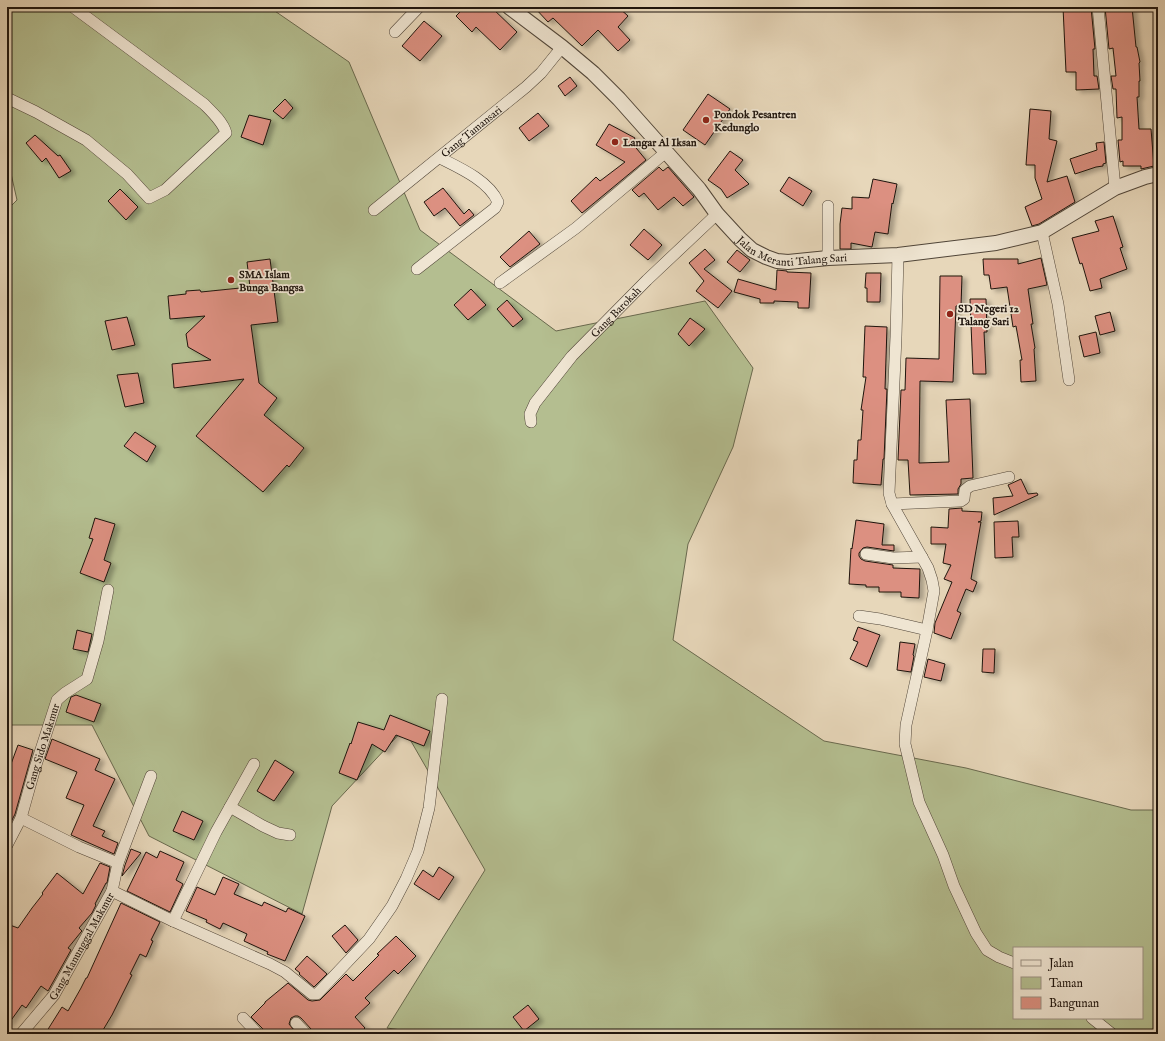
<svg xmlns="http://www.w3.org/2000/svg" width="1165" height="1041" font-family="'IM FELL English',serif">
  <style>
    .green { fill: #b4be90; stroke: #69694e; fill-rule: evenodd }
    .building { fill: #dc9081; stroke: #1e140d; filter: url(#shadow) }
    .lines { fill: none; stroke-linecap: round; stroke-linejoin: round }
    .minor-casing { stroke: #504538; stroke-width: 12 }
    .tertiary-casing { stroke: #504538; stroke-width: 16 }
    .minor { stroke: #efe5d2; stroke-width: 11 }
    .tertiary { stroke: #efe5d2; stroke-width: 14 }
    .poi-dot { fill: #8f2418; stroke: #efe5d2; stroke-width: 1.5 }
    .labels { text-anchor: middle; stroke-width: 3.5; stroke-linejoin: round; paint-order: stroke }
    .poi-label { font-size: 11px; font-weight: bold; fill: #1e140d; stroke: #efe5d2; text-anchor: start }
    .street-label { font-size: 11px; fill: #1e140d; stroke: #efe5d2 }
  </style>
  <defs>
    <filter id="shadow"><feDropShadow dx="4.5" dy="2.5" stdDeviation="2" flood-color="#0004"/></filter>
  </defs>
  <rect width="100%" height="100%" fill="#e7d7ba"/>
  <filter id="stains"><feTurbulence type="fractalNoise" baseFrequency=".005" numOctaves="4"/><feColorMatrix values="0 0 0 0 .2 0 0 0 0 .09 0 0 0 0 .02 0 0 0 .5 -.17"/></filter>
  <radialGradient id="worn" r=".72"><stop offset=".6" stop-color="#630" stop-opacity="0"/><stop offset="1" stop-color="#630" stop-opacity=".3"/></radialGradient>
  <!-- green -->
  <path class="green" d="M7,7H269L349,62L420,230L556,331L705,301L753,368L733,447L688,544L673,640L824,741L966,768L1131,810H1158V1034H430L387,1028L485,870L404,729L332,806L302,914L149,836L92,725H7V210L17,200L7,156ZM1014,948H1142V1018H1014Z"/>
  <!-- building -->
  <g class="building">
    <polygon points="465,7 491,7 517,32 500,50 476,27 472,32 456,16"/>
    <polygon points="534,7 618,7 628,16 618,27 630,40 618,51 598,30 582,46 553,18 548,22"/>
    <polygon points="1063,7 1091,7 1095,49 1093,49 1094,76 1097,76 1099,89 1076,90 1076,72 1066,72"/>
    <polygon points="1105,7 1132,7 1136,47 1137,47 1140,62 1139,63 1140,81 1139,81 1139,97 1137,97 1139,129 1151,129 1154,166 1141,169 1141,166 1123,166 1123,161 1120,162 1118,140 1122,140 1122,117 1117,118 1116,89 1113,89 1111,76 1116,76 1113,48 1109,49"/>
    <polygon points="424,21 442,36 420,61 402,46"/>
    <polygon points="570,77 577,86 565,96 558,86"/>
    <polygon points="708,94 730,109 705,145 683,130"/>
    <polygon points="285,99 293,108 283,119 273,111"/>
    <polygon points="1030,109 1051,111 1049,139 1057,141 1047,182 1067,176 1075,202 1039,224 1032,226 1025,207 1042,199 1035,178 1035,165 1026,165"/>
    <polygon points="538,113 549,126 529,141 519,128"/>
    <polygon points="249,115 271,120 263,145 241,137"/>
    <polygon points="609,124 635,138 632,143 646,160 582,213 571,201 596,177 600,181 625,162 596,145"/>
    <polygon points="35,135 58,156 60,155 71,171 59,178 46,158 42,162 26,143"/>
    <polygon points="1104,142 1106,163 1103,164 1103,166 1096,167 1075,174 1070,159 1097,150 1096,143"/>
    <polygon points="730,151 743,160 735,170 749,184 727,198 721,189 708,180"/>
    <polygon points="659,167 663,171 668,167 694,197 683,206 674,197 658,210 644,193 639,197 632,190"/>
    <polygon points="789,177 812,191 803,206 780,191"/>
    <polygon points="873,179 897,184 893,204 892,203 888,234 875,232 872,247 851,243 851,249 840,249 840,224 842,208 852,209 852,197 869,198"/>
    <polygon points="443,188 464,214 469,209 474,215 460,226 445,208 434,216 424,202"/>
    <polygon points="120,189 138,207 126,220 108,201"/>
    <polygon points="1113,216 1123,247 1120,248 1127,269 1100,279 1102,288 1090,291 1082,263 1080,264 1072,238 1099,231 1095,221"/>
    <polygon points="644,229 662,245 648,260 630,245"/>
    <polygon points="529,231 540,244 510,267 500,257"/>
    <polygon points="705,249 715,260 704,269 732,291 718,308 696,291 704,281 689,263"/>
    <polygon points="737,250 750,260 740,272 727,262"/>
    <polygon points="1041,258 1047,285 1028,289 1033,324 1031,324 1035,348 1034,349 1036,381 1021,382 1020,360 1022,360 1016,326 1013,327 1007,287 991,289 989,275 984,275 983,259 1018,259 1018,264"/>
    <polygon points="270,259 278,322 251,325 259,383 277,398 264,415 304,448 289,467 287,465 263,492 196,436 244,379 174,388 172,364 211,360 188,347 186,334 205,316 170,319 168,296 186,294 186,291 200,290 201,292 250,287 247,262"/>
    <polygon points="777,270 787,271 787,272 811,273 809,308 798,308 798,302 774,301 774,303 760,303 760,299 734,292 738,279 776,290"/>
    <polygon points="866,273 881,273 880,302 867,302 867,288 865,288"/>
    <polygon points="940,276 962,276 961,306 956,306 953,382 920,381 919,463 949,462 946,400 970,399 973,478 961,479 961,484 958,489 958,494 910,495 908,460 898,460 901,390 905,390 906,358 939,359"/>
    <polygon points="471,289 486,305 468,320 454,305"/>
    <polygon points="970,299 986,299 987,332 984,332 986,374 973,374"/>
    <polygon points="507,300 523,319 513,327 497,309"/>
    <polygon points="1110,312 1115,331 1100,335 1095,316"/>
    <polygon points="127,317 135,345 112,350 105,321"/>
    <polygon points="690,318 705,329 689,346 678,334"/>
    <polygon points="865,326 887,327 885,389 887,389 884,459 883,459 881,485 853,483 854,460 857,460 858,440 861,440 863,410 861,410 866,377 863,377"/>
    <polygon points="1096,332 1100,353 1084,357 1079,336"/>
    <polygon points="138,373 144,403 125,407 117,375"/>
    <polygon points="135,432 156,446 147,462 124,446"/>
    <polygon points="1021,479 1028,494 1037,493 1038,495 994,515 993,498 1013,496 1008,485"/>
    <polygon points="962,508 962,511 982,512 981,521 978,522 981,522 971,579 977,582 973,592 966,589 957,611 961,613 951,639 934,633 935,623 952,582 944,579 951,565 943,563 946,544 931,544 931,527 948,528 949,509"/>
    <polygon points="95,518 115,524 104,560 111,563 104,582 80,573 93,539 89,538"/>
    <polygon points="856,520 884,524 882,545 894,545 894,551 867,547 863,548 859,553 859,556 861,559 865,561 893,565 893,568 920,569 919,598 901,597 901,592 879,592 879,587 866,587 866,585 849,584 851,548 852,549"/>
    <polygon points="1018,521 1019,537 1012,537 1013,557 995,558 994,522"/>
    <polygon points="858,627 880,635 867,667 850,659 858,642 853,640"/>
    <polygon points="77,630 92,634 88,652 73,649"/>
    <polygon points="900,642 915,644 913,655 914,656 911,672 897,670"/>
    <polygon points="983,649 995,649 994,673 982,672"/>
    <polygon points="928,659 945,664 941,681 924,677"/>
    <polygon points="76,695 101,704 94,722 66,712 71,697"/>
    <polygon points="390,715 430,731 424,746 396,735 385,752 372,744 357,780 339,773 350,743 351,744 358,722 384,730"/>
    <polygon points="52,739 100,759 95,770 115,779 93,826 105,831 102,836 118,843 114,854 71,835 84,805 66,798 77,772 45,759"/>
    <polygon points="18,745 33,750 15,814 7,830 7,775"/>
    <polygon points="275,760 294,772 274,801 257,791"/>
    <polygon points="182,811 203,821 194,840 173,831"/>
    <polygon points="131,849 141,853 122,876 125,865"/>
    <polygon points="160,851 184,862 176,880 183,884 170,912 127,891 146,852 157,858"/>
    <polygon points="100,863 110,867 107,883 106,883 95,904 96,905 92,913 79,928 82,931 81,932 68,948 71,950 48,991 41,986 26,1008 22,1005 7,1026 7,924 18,928 32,908 43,894 42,893 57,873 83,894"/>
    <polygon points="439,867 454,877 439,900 414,884 423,870 433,877"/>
    <polygon points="223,877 239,884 234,894 262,906 264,902 286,912 288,908 305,916 285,961 267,954 268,952 244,941 247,934 223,923 220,929 206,922 207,920 186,911 197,887 215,895"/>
    <polygon points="121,903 160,922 151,940 153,941 146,957 140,954 130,974 132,975 112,1015 103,1030 102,1029 99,1034 45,1034 62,1007 68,1011 81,988 86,978 87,978"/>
    <polygon points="345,925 358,940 346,953 332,936"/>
    <polygon points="396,936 416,956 398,974 394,970 365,998 370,1003 355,1017 365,1028 359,1034 313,1034 311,1029 301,1018 298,1016 295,1016 291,1018 289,1024 297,1034 268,1034 251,1017 265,1003 265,1002 288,983 308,1000 312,1001 320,1000 346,974 353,981 379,955 377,954"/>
    <polygon points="307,956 327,974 314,987 299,974 300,973 295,969"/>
    <polygon points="528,1005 539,1019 524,1031 513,1017"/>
  </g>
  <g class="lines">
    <defs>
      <g id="minor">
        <polyline points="1098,7 1115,188"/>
        <polyline points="395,32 419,7"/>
        <path d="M7,98L36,112L86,140L127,174L149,198L165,190L226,133C223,122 212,112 204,104L73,7"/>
        <path id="s1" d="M374,210L526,87L541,73L562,47"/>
        <polyline points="1042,232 1058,304 1069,380"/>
        <polyline points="898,255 896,337 889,493 892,504 928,568 932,580 934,591 927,630 906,725 905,744 919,802 943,855 954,886 976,933 987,950 999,957 1014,963"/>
        <polyline points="828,258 828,206"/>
        <path d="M417,269L495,208L498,202C489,181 460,168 440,158"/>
        <polyline points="500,283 576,228 666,152"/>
        <path id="s2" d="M531,422L530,414L535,403L572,356L647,280L717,214"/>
        <polyline points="892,504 961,501 964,499 965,490 970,486 1009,477"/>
        <polyline points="866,554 893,558 922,557"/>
        <polyline points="859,616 880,619 927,630"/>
        <polyline points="230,807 263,826 278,833 290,835"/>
        <polyline points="21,818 79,847 118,863"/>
        <path id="s3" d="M7,845L21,818L35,768L57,700L65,693L87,679L98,641L108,590"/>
        <polyline points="112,891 118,863 151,776"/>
        <polyline points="173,921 216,832 254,764"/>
        <polyline points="243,1018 258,1034"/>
        <polyline points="1092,1018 1112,1034"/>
        <polyline points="296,1023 306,1034"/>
        <path id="s4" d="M21,1034L54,995L112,891L173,921L270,964L285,972L312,994H317L369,939L392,906L406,879L418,851L429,808L442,699"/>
      </g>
      <g id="tertiary">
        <path id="s5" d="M509,7L562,47L593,73L619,99L699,189L717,214L740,239L752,250L766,257L777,261L788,262L828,258L898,255L996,243L1042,232L1115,188L1145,177L1158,174"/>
      </g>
    </defs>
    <!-- minor casing -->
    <use href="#minor" class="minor-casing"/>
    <!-- tertiary casing -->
    <use href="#tertiary" class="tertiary-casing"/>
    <!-- minor -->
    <use href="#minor" class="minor"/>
    <!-- tertiary -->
    <use href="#tertiary" class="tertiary"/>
  </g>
  <!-- markers -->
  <g class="poi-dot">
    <circle cx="706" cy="120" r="4"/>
    <circle cx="615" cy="142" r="4"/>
    <circle cx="231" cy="280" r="4"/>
    <circle cx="950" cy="314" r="4"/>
  </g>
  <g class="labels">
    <!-- poi labels -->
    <g class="poi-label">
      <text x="714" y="118">Pondok Pesantren<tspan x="714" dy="13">Kedunglo</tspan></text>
      <text x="623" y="146">Langar Al Iksan</text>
      <text x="239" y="278">SMA Islam<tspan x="239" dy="13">Bunga Bangsa</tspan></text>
      <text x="958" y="312">SD Negeri 12<tspan x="958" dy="13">Talang Sari</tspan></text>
    </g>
    <!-- street labels -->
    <g class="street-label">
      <text dy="4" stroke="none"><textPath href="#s1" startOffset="125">Gang Tamansari</textPath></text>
      <text dy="4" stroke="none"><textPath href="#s5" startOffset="385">Jalan Meranti Talang Sari</textPath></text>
      <text dy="4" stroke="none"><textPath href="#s2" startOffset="142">Gang Barokah</textPath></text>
      <text dy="4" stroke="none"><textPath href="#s3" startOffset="105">Gang Sido Makmur</textPath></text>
      <text dy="4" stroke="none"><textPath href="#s4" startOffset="107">Gang Manunggal Makmur</textPath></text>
    </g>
  </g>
  <!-- margin -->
  <rect width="1165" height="1041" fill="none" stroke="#e7d7ba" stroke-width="24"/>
  <rect x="8" y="8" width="1149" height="1025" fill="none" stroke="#1e140d" stroke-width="2"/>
  <rect x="12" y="12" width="1141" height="1017" fill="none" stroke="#1e140d"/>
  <!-- legend -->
  <rect x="1013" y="947" width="130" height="72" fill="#efe5d2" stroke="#9b9183"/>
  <rect x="1021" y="960" width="20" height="6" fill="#efe5d2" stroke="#9b9183"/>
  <text x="1049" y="967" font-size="12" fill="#1e140d">Jalan</text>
  <rect x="1021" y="977" width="20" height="12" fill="#b4be90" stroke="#9b9183"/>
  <text x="1049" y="987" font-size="12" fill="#1e140d">Taman</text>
  <rect x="1021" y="997" width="20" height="12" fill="#dc9081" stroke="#9b9183"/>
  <text x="1049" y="1007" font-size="12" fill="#1e140d">Bangunan</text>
  <rect width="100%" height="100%" filter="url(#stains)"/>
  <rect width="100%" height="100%" fill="url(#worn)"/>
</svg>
